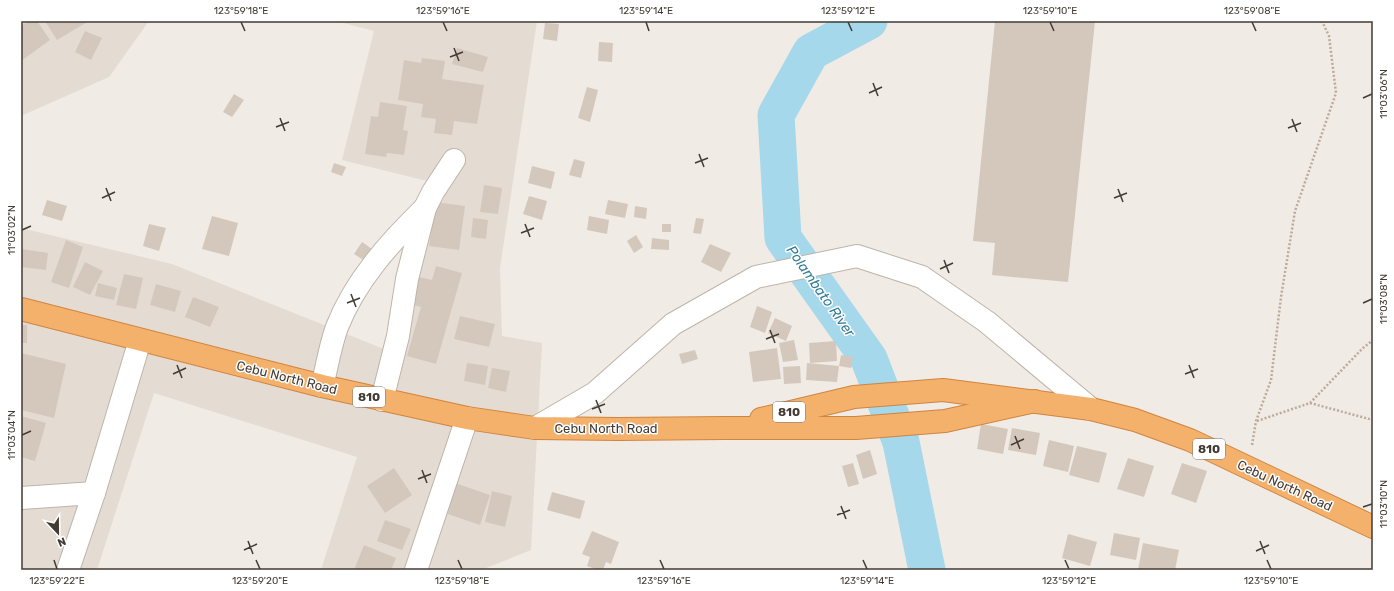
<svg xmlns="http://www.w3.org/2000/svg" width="1394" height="591" font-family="Rubik,sans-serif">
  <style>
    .residential { fill: #e4dcd2 }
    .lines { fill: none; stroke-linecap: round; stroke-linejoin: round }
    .river { stroke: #a4d8ea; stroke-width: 37 }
    .building { fill: #d4c8bd }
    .minor-casing { stroke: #beb4aa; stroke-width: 24 }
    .highway-casing { stroke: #d1843e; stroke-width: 24 }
    .path { stroke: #bcaa9a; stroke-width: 2.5; stroke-dasharray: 2 2; stroke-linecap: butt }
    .minor { stroke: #fff; stroke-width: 22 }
    .highway { stroke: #f3b16c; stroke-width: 22 }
    .ticks { fill: none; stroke: #423b34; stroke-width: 1.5 }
    .labels { text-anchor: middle; stroke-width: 3; stroke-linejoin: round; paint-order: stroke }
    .shield { fill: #fff; stroke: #7b7671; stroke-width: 1 }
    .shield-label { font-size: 12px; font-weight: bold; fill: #423b34 }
    .street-label { font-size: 13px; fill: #423b34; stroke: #fff }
    .water-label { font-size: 14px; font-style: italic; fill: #327c96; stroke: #fff }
    .neatline { fill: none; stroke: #423b34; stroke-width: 1.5 }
    .ticks-label { font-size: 10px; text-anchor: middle; fill: #423b34 }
  </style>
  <rect width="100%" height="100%" fill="#f0ebe4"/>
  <!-- residential -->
  <g class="residential">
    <polygon points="21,21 149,21 109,77 21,116"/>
    <polygon points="336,21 537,21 500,268 502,336 542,343 531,550 481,570 321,570 357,457 154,393 97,570 21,570 21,228 172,264 384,349 427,181 342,160 374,31"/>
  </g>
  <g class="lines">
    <!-- river -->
    <polyline class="river" points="869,21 811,52 776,115 783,238 869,359 901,442 927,570"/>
  </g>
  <!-- building -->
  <g class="building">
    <polygon points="29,21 37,21 50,40 21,61 21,26"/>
    <polygon points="45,21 89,21 57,40"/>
    <polygon points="995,21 1095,21 1068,282 992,275 995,243 973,241"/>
    <polygon points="545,23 559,24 557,41 543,39"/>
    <polygon points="85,31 102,38 91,60 75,52"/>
    <polygon points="599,42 613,43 612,62 598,61"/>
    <polygon points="457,48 488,57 483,72 452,64"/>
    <polygon points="422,58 445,61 442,79 484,85 477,124 454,121 452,135 434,133 436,119 421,117 423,104 398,100 404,60 421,63"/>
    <polygon points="587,87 598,90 590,122 578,118"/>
    <polygon points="234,94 244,100 232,117 223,112"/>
    <polygon points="380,102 407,106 403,130 408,131 404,155 387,153 386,157 365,154 371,116 378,117"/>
    <polygon points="574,159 585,162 581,178 569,175"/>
    <polygon points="334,163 346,167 342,176 331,172"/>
    <polygon points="532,166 555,172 551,189 528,183"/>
    <polygon points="484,185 502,188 498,214 480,212"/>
    <polygon points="529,196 547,201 542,220 523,214"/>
    <polygon points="47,200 67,206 62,221 42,215"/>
    <polygon points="608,200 628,204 625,218 605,214"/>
    <polygon points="435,202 465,206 459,250 429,246"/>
    <polygon points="635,206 647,208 646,219 634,217"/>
    <polygon points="212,216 238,223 229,256 202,249"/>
    <polygon points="589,216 609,220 607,234 587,230"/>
    <polygon points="473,218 488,220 486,239 471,237"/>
    <polygon points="696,218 704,219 701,234 693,233"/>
    <polygon points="149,224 166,228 159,251 143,246"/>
    <rect x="662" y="224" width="9" height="8"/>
    <polygon points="636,235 643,247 634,253 627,241"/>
    <polygon points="652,238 669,240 669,250 651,249"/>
    <polygon points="66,240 83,247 69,288 51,282"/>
    <polygon points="362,242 372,249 365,261 354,254"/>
    <polygon points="710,244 731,253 721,272 701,262"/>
    <polygon points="22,249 48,253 46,270 21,267"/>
    <polygon points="85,262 103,271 90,295 73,287"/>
    <polygon points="436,266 462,273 436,364 407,356 421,307 407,303 415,276 432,280"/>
    <polygon points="124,274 143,278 136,309 116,305"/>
    <polygon points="98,283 117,288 114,300 95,296"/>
    <polygon points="156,284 181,291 175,312 150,305"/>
    <polygon points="193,297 219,307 210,327 185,317"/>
    <polygon points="757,306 772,312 765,333 750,327"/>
    <polygon points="460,316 495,324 489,347 454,339"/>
    <polygon points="775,318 792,326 786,341 768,333"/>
    <rect x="21" y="325" width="6" height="18"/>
    <polygon points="794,340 798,360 783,362 779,343"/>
    <polygon points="836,341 837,361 810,363 809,343"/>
    <polygon points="777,348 781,379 753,382 749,352"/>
    <polygon points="695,350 698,359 682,364 679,354"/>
    <polygon points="21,353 66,364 54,418 21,410"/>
    <polygon points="841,355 853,357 851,368 839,366"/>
    <polygon points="467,363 488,366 485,385 464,381"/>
    <polygon points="807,363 839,366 837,382 806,380"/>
    <polygon points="800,366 801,383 784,384 783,367"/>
    <polygon points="492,368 510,371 506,392 488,388"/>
    <polygon points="21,416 46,423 35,461 21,457"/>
    <polygon points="981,424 1008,429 1003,454 977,449"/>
    <polygon points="1012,428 1040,433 1036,455 1008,450"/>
    <polygon points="1049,440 1074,446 1068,472 1043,466"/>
    <polygon points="1077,446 1107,453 1099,483 1069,475"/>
    <polygon points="870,450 877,474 863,479 856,455"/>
    <polygon points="1128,458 1154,466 1144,497 1117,489"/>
    <polygon points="853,463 859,484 848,487 842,466"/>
    <polygon points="1182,463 1207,471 1196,503 1171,494"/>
    <polygon points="394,468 412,495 385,513 367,486"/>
    <polygon points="452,482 490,495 480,525 442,512"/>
    <polygon points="492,491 512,496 505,527 485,522"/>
    <polygon points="552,492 585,501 580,519 547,510"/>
    <polygon points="385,520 411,529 402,550 377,541"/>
    <polygon points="592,531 619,542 611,564 606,562 603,570 598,570 587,566 590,557 582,554"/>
    <polygon points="1114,533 1140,538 1136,560 1110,555"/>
    <polygon points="1068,534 1097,542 1090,566 1062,558"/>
    <polygon points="1143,543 1179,550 1175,570 1138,570"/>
    <polygon points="364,545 396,558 391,570 354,570"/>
  </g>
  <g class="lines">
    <defs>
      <g id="minor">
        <path d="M322,386C327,367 330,346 337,327C355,281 390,242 425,208"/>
        <polyline points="382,400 398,336 407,279 425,208 433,192 454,160"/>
        <polyline points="535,428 595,393 673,324 756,277 857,256 922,277 987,322 1091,409"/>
        <polyline points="21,498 94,493"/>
        <polyline points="68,570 94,493 140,340"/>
        <polyline points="416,570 467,418"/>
      </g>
      <g id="highway">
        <polyline points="21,309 322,386 467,418 535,428 618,429 725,428 856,428 945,421 1035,401"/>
        <polyline points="761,419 854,397 943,390 1091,409 1135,420 1190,440 1373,527"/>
      </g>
    </defs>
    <!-- minor casing -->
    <use href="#minor" class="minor-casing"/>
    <!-- highway casing -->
    <use href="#highway" class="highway-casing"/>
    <!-- path -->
    <g class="path">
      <polyline points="1310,403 1373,420"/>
      <polyline points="1257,421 1310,403 1362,349 1373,340"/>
      <polyline points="1252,445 1256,421 1271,380 1281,297 1295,211 1336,93 1329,36 1322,21"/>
    </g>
    <!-- minor -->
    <use href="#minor" class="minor"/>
    <!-- highway -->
    <use href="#highway" class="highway"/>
  </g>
  <!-- ticks -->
  <path class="ticks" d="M241,22L245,31M443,22L447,31M646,22L649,31M848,22L852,31M1050,22L1054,31M1252,22L1256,31M454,48L459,61M450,57L463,52M873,83L878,96M869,93L882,87M1363,98L1372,94M280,118L285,131M1292,119L1297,132M276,127L289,122M1288,128L1301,123M699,154L704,167M695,163L708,158M106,188L111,201M1118,189L1123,202M102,198L115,192M1114,198L1127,193M525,224L530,237M22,230L31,226M521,233L534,228M944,260L949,273M940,269L953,263M351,294L356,307M347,303L360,298M1363,303L1372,299M770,330L775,343M766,339L779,334M177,365L182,378M1189,365L1194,378M173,374L186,368M1185,374L1198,369M596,400L601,413M592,409L605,404M22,435L31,431M1015,436L1020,449M1011,445L1024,439M422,470L427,483M418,479L431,474M841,506L846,519M1363,507L1372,504M837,515L850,510M248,541L253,554M1260,541L1265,554M244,550L257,544M1256,551L1269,545M54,560L57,569M256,560L260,569M458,560L462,569M660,560L664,569M863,560L867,569M1065,560L1069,569M1267,560L1271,569"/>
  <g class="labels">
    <!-- shield labels -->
    <g class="shield">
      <rect x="353" y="387" width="32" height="20" rx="3"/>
      <rect x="773" y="402" width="32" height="20" rx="3"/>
      <rect x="1193" y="439" width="32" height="20" rx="3"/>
    </g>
    <g class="shield-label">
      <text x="369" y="401">810</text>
      <text x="789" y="416">810</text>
      <text x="1209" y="453">810</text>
    </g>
    <!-- street labels -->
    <g class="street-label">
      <text transform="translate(287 377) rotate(14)" y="5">Cebu North Road</text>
      <text x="606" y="433">Cebu North Road</text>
      <text transform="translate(1285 485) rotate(25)" y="5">Cebu North Road</text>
    </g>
    <!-- water labels -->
    <g class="water-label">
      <text transform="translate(821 291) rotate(55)" y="5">Polambato River</text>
    </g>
  </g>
  <!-- border -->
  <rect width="1394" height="591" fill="none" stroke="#ffffff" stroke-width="44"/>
  <!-- north arrow -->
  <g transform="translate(58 533) rotate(158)" stroke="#ffffff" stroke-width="3" paint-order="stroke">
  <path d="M0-3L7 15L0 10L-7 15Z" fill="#423b34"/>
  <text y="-6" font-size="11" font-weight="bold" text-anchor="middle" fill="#423b34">N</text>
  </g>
  <rect x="22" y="22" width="1350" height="547" class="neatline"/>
  <g class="ticks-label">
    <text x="241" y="14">123°59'18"E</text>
    <text x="443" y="14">123°59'16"E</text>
    <text x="646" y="14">123°59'14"E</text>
    <text x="848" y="14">123°59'12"E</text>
    <text x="1050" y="14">123°59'10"E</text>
    <text x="1252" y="14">123°59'08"E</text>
    <text transform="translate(1383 94) rotate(-90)" y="4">11°03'06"N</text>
    <text transform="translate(11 230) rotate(-90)" y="4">11°03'02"N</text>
    <text transform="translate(1383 299) rotate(-90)" y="4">11°03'08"N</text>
    <text transform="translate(11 435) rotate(-90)" y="4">11°03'04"N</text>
    <text transform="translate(1383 504) rotate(-90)" y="4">11°03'10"N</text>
    <text x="57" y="584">123°59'22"E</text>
    <text x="260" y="584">123°59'20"E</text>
    <text x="462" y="584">123°59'18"E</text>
    <text x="664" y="584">123°59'16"E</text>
    <text x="867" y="584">123°59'14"E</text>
    <text x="1069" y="584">123°59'12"E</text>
    <text x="1271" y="584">123°59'10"E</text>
  </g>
</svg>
